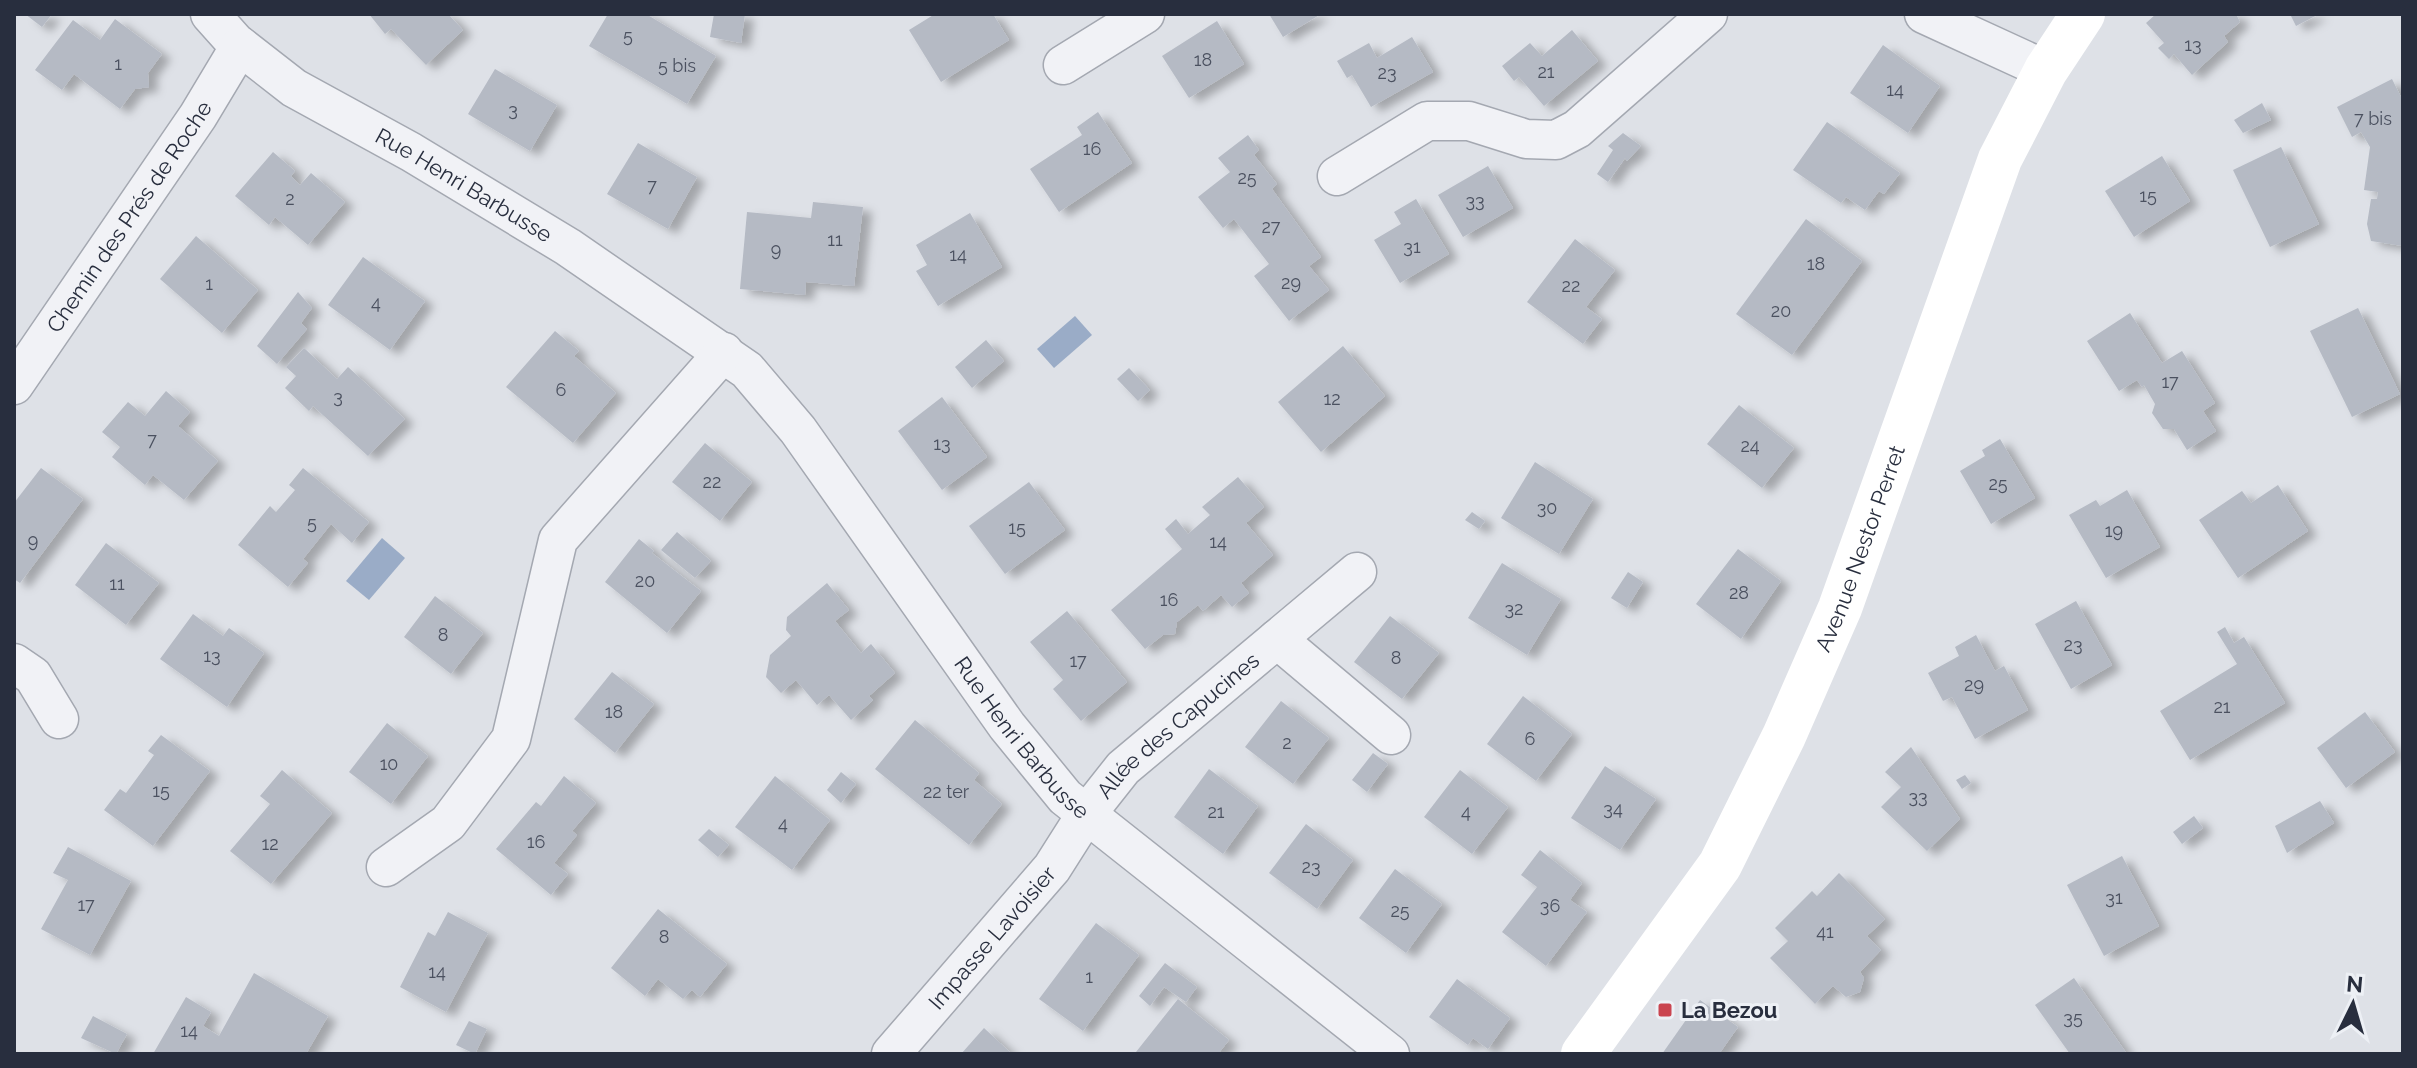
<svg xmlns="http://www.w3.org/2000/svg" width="2417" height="1068" font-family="Raleway,sans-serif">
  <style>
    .water { fill: #9aacc7 }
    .building { fill: #b5bac4; filter: url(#shadow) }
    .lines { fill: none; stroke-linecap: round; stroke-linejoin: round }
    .street-casing { stroke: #a4a8b1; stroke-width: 41 }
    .street { stroke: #f1f2f6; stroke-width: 38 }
    .secondary { stroke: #fff; stroke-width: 44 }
    .poi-dot { fill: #ca4550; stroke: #edf0f5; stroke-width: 3 }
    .labels { text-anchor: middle; stroke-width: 6; stroke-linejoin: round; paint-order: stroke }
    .number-label { font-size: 18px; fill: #4b5160 }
    .street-label { font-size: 22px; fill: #282e3e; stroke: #edf0f5 }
    .poi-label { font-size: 22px; font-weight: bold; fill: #282e3e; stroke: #edf0f5; text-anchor: start }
  </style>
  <defs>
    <filter id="shadow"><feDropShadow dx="9" dy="5" stdDeviation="4" flood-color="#0004"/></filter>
  </defs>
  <rect width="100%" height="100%" fill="#dee1e7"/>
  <!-- water -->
  <g class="water">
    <polygon points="1075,316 1092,335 1054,368 1037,349"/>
    <polygon points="382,538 405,558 369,600 346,581"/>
  </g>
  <!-- building -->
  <g class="building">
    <polygon points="25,14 52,14 42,27"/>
    <polygon points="369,14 448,14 463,30 426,65 391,29 385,34"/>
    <polygon points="608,14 646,14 716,56 687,104 589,46"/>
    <polygon points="714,14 745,14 741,43 710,37"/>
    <polygon points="935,14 993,14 1009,40 941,82 909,30"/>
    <polygon points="1269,14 1321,14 1283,37"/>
    <polygon points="2156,14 2236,14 2240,22 2224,36 2228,42 2192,75 2174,54 2169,59 2158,48 2164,43 2146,23"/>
    <polygon points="2290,14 2319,14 2296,26"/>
    <polygon points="115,19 162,54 148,73 149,87 135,89 120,109 74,74 62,90 35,70 73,20 100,40"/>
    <polygon points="1217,21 1244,64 1189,98 1162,56"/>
    <polygon points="1572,30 1598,61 1544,106 1519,77 1514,81 1502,66 1530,43 1542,56"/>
    <polygon points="1412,37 1433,72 1371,107 1352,75 1347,78 1337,61 1369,43 1377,58"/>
    <polygon points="1883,45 1940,86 1908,133 1850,93"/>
    <polygon points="495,69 557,105 530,151 468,114"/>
    <polygon points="2392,79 2403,101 2403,246 2371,241 2367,224 2371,199 2377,199 2378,192 2364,190 2370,147 2361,132 2352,137 2337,107"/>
    <polygon points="2262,103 2271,120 2243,133 2234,120"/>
    <polygon points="1098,112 1132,163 1059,212 1030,169 1082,135 1077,127"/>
    <polygon points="1827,122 1900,173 1884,194 1879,191 1865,210 1846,197 1841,203 1793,170"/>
    <polygon points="1623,133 1641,146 1627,161 1625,158 1608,182 1597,174 1613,150 1608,146"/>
    <polygon points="1248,135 1259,150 1254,155 1277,184 1272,189 1321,257 1309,266 1329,290 1289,321 1254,276 1269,264 1234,219 1223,228 1198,197 1230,172 1218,158"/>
    <polygon points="638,143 697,177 668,229 607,194"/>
    <polygon points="2281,147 2319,224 2270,247 2233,170"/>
    <polygon points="273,152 295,171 291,176 300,185 311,173 345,202 308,245 275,217 269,225 235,196"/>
    <polygon points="2162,156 2190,201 2134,237 2105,191"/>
    <polygon points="1488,166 1513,208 1463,237 1438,195"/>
    <polygon points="1416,199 1449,254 1400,283 1374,240 1401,224 1394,212"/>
    <polygon points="813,202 863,207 854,286 806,282 805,295 740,289 747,212 811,218"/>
    <polygon points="970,213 1002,267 938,306 916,271 927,265 916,245"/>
    <polygon points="1806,219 1862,261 1792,355 1736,314"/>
    <polygon points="196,236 258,290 222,333 160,279"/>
    <polygon points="1575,239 1615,270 1586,307 1602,319 1583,344 1527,302"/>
    <polygon points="363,257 425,301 390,350 328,305"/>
    <polygon points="298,292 312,308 301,323 307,329 277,364 257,346"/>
    <polygon points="2358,308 2400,394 2352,417 2310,331"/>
    <polygon points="2130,313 2162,363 2182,351 2215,403 2203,411 2216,431 2187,450 2174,429 2163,429 2152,413 2155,404 2144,385 2142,387 2137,380 2119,391 2087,341"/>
    <polygon points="555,331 579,351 574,356 616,393 573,443 506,387"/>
    <polygon points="986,340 1004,361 972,388 955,367"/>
    <polygon points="1343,346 1385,396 1321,452 1278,402"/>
    <polygon points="304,348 337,379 348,367 405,419 368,456 313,406 309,411 285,388 296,376 286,367"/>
    <polygon points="1129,368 1150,390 1138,401 1117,379"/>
    <polygon points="166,391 190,412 178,426 218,461 184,500 153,475 145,485 112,457 120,447 102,432 128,402 145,416"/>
    <polygon points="942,397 987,457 942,490 898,431"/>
    <polygon points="1739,405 1794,448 1762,488 1707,444"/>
    <polygon points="2000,439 2035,498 1991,524 1960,471 1985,456 1982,450"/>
    <polygon points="705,443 752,482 720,521 672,482"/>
    <polygon points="1535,462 1593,499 1559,554 1501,518"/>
    <polygon points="41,468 83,499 20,583 14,579 14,503"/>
    <polygon points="303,468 369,522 352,543 331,524 303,559 308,563 288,587 238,545 270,506 276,512 295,490 289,485"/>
    <polygon points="1238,477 1264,507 1246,523 1273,555 1241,583 1249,593 1232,607 1221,595 1203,611 1198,605 1177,622 1175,634 1163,635 1145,649 1111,610 1182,549 1165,529 1176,519 1188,534 1210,515 1202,507"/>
    <polygon points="1029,482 1065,530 1005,574 969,526"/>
    <polygon points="2278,485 2308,531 2238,578 2199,520 2242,491 2251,503"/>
    <polygon points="2127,490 2160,547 2106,578 2069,515 2096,500 2100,506"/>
    <polygon points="1472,512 1485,521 1479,529 1465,520"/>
    <polygon points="677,532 711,561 695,578 661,550"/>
    <polygon points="639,539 654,551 652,553 701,591 667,633 605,582"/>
    <polygon points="106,543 159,583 126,625 75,585"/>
    <polygon points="1738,549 1781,581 1741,639 1696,604"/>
    <polygon points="1502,563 1561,599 1527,655 1468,618"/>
    <polygon points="1628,572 1643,582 1627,608 1611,598"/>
    <polygon points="827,583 849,610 835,621 861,653 871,644 895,673 869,696 873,700 851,720 829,695 817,705 796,680 781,693 766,677 770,655 791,636 786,630 787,617"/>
    <polygon points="435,596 483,633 451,674 404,637"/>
    <polygon points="2076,601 2112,665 2071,689 2035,624"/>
    <polygon points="1067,611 1127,682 1081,721 1053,689 1063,680 1030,642"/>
    <polygon points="193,614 223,636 229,628 264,653 227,707 160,659"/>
    <polygon points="1390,616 1439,653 1402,699 1354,662"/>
    <polygon points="2225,627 2234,643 2244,637 2285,703 2190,760 2160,711 2237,664 2217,632"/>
    <polygon points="1976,635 1995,671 2004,666 2028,710 1975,739 1952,697 1943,701 1928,673 1959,656 1955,647"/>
    <polygon points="612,672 654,704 615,753 574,719"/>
    <polygon points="1523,696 1572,734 1536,781 1487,744"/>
    <polygon points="1281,701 1329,738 1293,784 1245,747"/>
    <polygon points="2365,712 2395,752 2346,788 2317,748"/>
    <polygon points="915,720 979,773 974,780 1002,804 969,845 875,769"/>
    <polygon points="387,723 428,756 391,804 349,772"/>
    <polygon points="161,735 210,771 153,846 104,810 120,789 126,793 154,755 148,751"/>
    <polygon points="1911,747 1960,819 1927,851 1881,807 1901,787 1885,772"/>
    <polygon points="1373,753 1388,764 1367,792 1352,780"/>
    <polygon points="1605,766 1656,799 1620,850 1571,818"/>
    <polygon points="1209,769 1258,806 1223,854 1174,817"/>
    <polygon points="282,770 332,813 271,884 230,851 270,804 260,796"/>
    <polygon points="1460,770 1508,807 1472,854 1424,817"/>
    <polygon points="841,772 856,784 841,803 827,790"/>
    <polygon points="1965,775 1971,783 1962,789 1956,780"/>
    <polygon points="564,776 596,803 572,831 577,835 554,863 568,874 551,895 496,849 536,802 541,806"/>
    <polygon points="775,776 830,820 792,870 735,827"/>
    <polygon points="2320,801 2334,823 2287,853 2275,826"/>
    <polygon points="2194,816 2203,828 2182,844 2173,832"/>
    <polygon points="1306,824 1353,860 1317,909 1269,873"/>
    <polygon points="709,829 729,845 718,857 698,840"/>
    <polygon points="68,847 131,881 90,955 41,929 68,880 53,873"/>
    <polygon points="1540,850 1582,883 1570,900 1587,912 1546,966 1502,932 1537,887 1521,875"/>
    <polygon points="2122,856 2159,926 2104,956 2067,885"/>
    <polygon points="1395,869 1442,904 1406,953 1359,918"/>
    <polygon points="1839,873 1885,919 1867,936 1881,950 1860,972 1864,978 1860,992 1846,997 1833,986 1815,1004 1770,958 1788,941 1775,928 1812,891 1817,896"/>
    <polygon points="658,909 727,964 700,997 692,990 683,999 658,979 645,996 611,968"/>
    <polygon points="448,912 488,933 446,1012 400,987 428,932 435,936"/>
    <polygon points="1096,923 1139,955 1083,1031 1039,999"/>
    <polygon points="1165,963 1197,987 1186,1002 1164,987 1150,1006 1139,996"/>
    <polygon points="254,973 328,1016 306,1054 153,1054 186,997 211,1012 203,1026 219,1036"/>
    <polygon points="2074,978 2111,1031 2127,1054 2070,1054 2035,1005"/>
    <polygon points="1457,979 1510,1018 1488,1049 1473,1038 1468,1045 1429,1017"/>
    <polygon points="1178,999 1229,1040 1218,1054 1136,1052"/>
    <polygon points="1700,1000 1738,1027 1719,1054 1662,1054"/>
    <polygon points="93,1016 127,1034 116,1054 81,1038"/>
    <polygon points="469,1021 487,1029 475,1054 456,1045"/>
    <polygon points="984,1028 1012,1054 961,1054"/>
  </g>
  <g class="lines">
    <defs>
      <g id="street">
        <path id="s1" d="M210,14L235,42L294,88L411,152L568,247L747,370L798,430L1007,726L1065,797L1390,1054"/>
        <polyline points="1924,14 2046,70"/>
        <polyline points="1063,65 1145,14"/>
        <polyline points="1337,176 1427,121 1469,121 1526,139 1556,140 1577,129 1708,14"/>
        <path id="s2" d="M14,385L198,116L240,46"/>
        <polyline points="1277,639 1391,735"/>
        <polyline points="14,663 33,676 59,719"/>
        <polyline points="386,867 448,823 511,739 558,540 724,352"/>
        <path id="s3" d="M891,1054L1052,868L1085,816L1123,768L1357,572"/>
      </g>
    </defs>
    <!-- street casing -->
    <use href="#street" class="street-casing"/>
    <!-- street -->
    <use href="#street" class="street"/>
    <!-- secondary -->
    <path class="secondary" id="s4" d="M1583,1054L1720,865L1784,736L1840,608L2000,159L2046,70L2083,14"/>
  </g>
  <!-- markers -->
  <rect class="poi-dot" x="1657" y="1002" width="16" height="16" rx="4"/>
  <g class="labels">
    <!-- number labels -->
    <g class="number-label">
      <text x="628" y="42">5</text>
      <text x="2193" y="51">13</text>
      <text x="1203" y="66">18</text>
      <text x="118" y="70">1</text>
      <text x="677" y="72">5 bis</text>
      <text x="1546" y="78">21</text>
      <text x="1387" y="79">23</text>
      <text x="1895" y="96">14</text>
      <text x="513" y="116">3</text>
      <text x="2373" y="125">7 bis</text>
      <text x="1092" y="155">16</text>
      <text x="1247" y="184">25</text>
      <text x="652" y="192">7</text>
      <text x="2148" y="202">15</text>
      <text x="290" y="205">2</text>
      <text x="1475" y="207">33</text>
      <text x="1271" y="233">27</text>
      <text x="835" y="246">11</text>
      <text x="1412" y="253">31</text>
      <text x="776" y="256">9</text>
      <text x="958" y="261">14</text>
      <text x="1816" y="270">18</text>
      <text x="1291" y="289">29</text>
      <text x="209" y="290">1</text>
      <text x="1571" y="292">22</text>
      <text x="376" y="309">4</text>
      <text x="1781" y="317">20</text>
      <text x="2170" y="388">17</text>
      <text x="561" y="396">6</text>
      <text x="338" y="403">3</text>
      <text x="1332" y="405">12</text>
      <text x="152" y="446">7</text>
      <text x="942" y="450">13</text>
      <text x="1750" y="452">24</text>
      <text x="712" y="488">22</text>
      <text x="1998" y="490">25</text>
      <text x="1547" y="514">30</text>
      <text x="312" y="529">5</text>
      <text x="1017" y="534">15</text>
      <text x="2114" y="537">19</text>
      <text x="33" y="547">9</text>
      <text x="1218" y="548">14</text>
      <text x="645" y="587">20</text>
      <text x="117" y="590">11</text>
      <text x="1739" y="599">28</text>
      <text x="1169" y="606">16</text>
      <text x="1514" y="615">32</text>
      <text x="443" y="641">8</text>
      <text x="2073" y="651">23</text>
      <text x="212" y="662">13</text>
      <text x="1396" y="664">8</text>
      <text x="1078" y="667">17</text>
      <text x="1974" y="691">29</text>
      <text x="2222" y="713">21</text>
      <text x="614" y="718">18</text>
      <text x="1530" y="745">6</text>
      <text x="1287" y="749">2</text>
      <text x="389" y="770">10</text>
      <text x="161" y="797">15</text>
      <text x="946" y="798">22 ter</text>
      <text x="1918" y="803">33</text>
      <text x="1613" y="815">34</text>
      <text x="1216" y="818">21</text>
      <text x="1466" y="818">4</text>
      <text x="783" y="830">4</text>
      <text x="536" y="848">16</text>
      <text x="270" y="850">12</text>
      <text x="1311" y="873">23</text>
      <text x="2114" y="904">31</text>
      <text x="86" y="911">17</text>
      <text x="1550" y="912">36</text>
      <text x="1400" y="917">25</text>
      <text x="1825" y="938">41</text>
      <text x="664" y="943">8</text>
      <text x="437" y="978">14</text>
      <text x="1089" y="983">1</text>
      <text x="2073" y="1024">35</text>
      <text x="189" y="1037">14</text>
    </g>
    <!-- street labels -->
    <g class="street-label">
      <text dy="8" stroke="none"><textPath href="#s1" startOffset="308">Rue Henri Barbusse</textPath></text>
      <text dy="8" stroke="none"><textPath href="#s2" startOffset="204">Chemin des Prés de Roche</textPath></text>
      <text dy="8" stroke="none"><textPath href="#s4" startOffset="580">Avenue Nestor Perret</textPath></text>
      <text dy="8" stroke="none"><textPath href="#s3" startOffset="438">Allée des Capucines</textPath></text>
      <text dy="8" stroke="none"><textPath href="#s1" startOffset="1106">Rue Henri Barbusse</textPath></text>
      <text dy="8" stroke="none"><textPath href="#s3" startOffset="154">Impasse Lavoisier</textPath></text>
    </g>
    <!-- poi labels -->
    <g class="poi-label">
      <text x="1681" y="1018">La Bezou</text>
    </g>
  </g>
  <!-- border -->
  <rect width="2417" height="1068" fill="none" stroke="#282e3e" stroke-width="32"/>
  <!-- north arrow -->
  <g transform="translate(2353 1004) rotate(5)" stroke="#edf0f5" stroke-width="6" paint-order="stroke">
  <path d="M0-6L14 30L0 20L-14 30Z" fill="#282e3e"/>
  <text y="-12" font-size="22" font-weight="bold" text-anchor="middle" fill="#282e3e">N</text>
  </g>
</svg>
